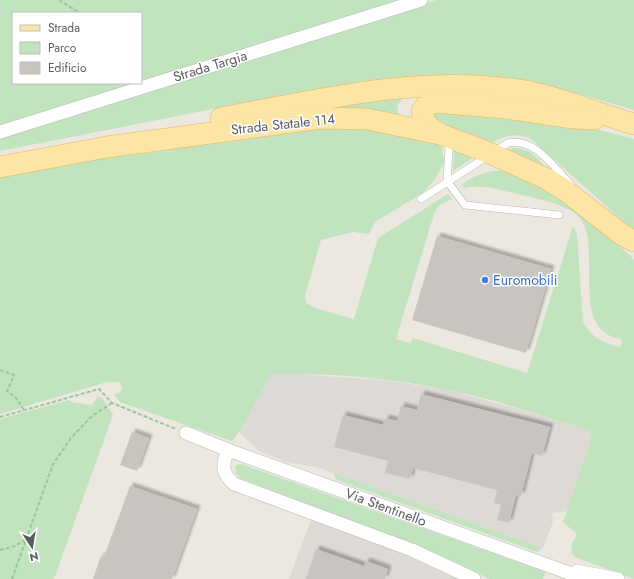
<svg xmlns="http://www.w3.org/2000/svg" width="634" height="579" font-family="Jost,sans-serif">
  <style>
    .industrial { fill: #dddad5 }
    .green { fill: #c1e3bd }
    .building { fill: #c8c5c0; filter: url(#shadow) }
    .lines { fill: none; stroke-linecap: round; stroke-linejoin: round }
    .service-casing { stroke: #b3b7bb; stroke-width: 8 }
    .minor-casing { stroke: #b3b7bb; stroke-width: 14 }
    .primary-casing { stroke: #ebb45a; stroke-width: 22 }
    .path { stroke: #98c6a0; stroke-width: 2; stroke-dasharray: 4 2; stroke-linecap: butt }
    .service { stroke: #fff; stroke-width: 7 }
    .minor { stroke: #fff; stroke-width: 13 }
    .primary { stroke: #fce5a5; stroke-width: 21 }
    .shop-dot { fill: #3f7fe0; stroke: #fff; stroke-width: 1.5 }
    .labels { text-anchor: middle; stroke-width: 3; stroke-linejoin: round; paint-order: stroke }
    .street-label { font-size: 14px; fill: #595d61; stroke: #fff }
    .shop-label { font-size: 14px; fill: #366cbe; stroke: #fff; text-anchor: start }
  </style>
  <defs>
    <filter id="shadow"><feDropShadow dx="3.5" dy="-3.5" stdDeviation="1" flood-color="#0004"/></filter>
  </defs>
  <rect width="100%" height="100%" fill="#ece8e0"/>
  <!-- industrial -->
  <g class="industrial">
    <polygon points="293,374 384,380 449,390 515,408 591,431 590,443 567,511 552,513 553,522 543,548 316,467 289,463 259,451 239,432 232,441 120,402 269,375"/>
    <polygon points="311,520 410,554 463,579 289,579"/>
  </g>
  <!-- green -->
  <g class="green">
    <polygon points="0,0 406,0 141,82 141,13 13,13 13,83 138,83 0,127"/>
    <polygon points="436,0 634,0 634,110 568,91 523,82 316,91 289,94 0,151 0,136"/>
    <path d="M408,96C399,100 394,107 400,116L278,112Z"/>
    <path d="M431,109L580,125L634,139V231L530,138C515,133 505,135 491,143L431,120Z"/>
    <path d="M342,123L428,138L442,147L444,163L435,179L423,193L375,222L369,234L353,232L321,240L305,296L306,303L318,309L354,319L378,238L448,194L452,199L439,205L434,214L396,339L410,343L413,338L527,373L573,226L577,234L583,322C592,338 602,342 619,347L622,344L621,339C565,330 607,239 576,214C567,206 534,197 521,195C505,191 481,183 464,188L462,184C475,176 488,169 505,171C540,176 610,233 634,260V579L575,557L571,553L572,544L577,534L563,522L590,443L591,431C544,417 496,399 448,390C390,378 328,372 270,375L239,432L232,441L120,402L114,394L120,393L122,389L120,382H107L0,414V175L102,155L149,153L312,126Z"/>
    <path d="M512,148C531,148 535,156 547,169L506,151Z"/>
    <polygon points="459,149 474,157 453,171 454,151"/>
    <polygon points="98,396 103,399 113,415 54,579 0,579 0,419 69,400 71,402 92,405"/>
    <polygon points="238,464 244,465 546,572 543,579 490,579 414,546 240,478 236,473 235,467"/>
    <polygon points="333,473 543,548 537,552 342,482 336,479"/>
  </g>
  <!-- building -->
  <g class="building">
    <polygon points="437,236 551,269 526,353 412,320"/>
    <polygon points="421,394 550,427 542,456 532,453 521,496 516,495 509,523 497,520 501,505 494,503 497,490 413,468 410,479 385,473 388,461 334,447 343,415 383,425 385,418 397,421 401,406 417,410"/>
    <polygon points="132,432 149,438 137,471 120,465"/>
    <polygon points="130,486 197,509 172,579 93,579 101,556 104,557"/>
    <polygon points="316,549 364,566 366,561 388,569 385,579 306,579"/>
  </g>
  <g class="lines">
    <defs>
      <g id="service">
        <polyline points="446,141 449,150 447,181 465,205 559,215"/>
        <path d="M421,199L508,143C534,137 554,167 570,184"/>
      </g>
      <g id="minor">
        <polyline points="0,132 421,0"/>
        <polyline points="186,433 228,450 586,579"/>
        <path d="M228,450C222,465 221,472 234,484L412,550L474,579"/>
        <polyline points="577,571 618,579"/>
      </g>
      <g id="primary">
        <path d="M221,118C318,100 418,75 518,90C558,96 595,113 634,124"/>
        <path d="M440,134C429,128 424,124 422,111L425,107L433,102L506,108L573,118L595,119"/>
        <polyline points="0,167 107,147 321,118 367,119 440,134 492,154 547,179 566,191 621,234 634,241"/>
      </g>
    </defs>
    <!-- service casing -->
    <use href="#service" class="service-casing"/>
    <!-- minor casing -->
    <use href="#minor" class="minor-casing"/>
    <!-- primary casing -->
    <use href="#primary" class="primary-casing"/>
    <!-- path -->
    <g class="path">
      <polyline points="59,0 80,13"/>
      <polyline points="0,370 14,375 7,391 16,398 24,410"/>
      <polyline points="0,417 99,389 112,403 176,429"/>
      <polyline points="0,550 15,546 27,539"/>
      <polyline points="12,579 53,464 71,438 92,416 112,403"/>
    </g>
    <!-- service -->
    <use href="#service" class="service"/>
    <!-- minor -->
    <use href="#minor" class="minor"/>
    <!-- primary -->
    <use href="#primary" class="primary"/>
  </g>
  <!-- markers -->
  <circle class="shop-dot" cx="485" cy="280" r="4"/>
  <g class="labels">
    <!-- street labels -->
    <g class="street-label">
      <text transform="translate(210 66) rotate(-17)" y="5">Strada Targia</text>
      <text transform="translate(283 124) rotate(-6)" y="5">Strada Statale 114</text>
      <text transform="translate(386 507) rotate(20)" y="5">Via Stentinello</text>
    </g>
    <!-- shop labels -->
    <g class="shop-label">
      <text x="493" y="285">Euromobili</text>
    </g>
  </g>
  <!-- legend -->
  <rect x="12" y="12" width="130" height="72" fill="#ffffff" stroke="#bdbec0"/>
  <rect x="20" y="25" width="20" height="6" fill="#fce5a5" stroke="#bdbec0"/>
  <text x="48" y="32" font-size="12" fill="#595d61">Strada</text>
  <rect x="20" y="42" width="20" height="12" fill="#c1e3bd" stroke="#bdbec0"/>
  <text x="48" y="52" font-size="12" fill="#595d61">Parco</text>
  <rect x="20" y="62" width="20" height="12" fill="#c8c5c0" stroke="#bdbec0"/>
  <text x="48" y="72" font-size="12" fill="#595d61">Edificio</text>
  <!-- north arrow -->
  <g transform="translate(32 547) rotate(168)" stroke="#ffffff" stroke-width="3" paint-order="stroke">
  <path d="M0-3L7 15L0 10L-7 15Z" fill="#595d61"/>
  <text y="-6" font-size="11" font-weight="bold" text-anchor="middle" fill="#595d61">N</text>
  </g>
</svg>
